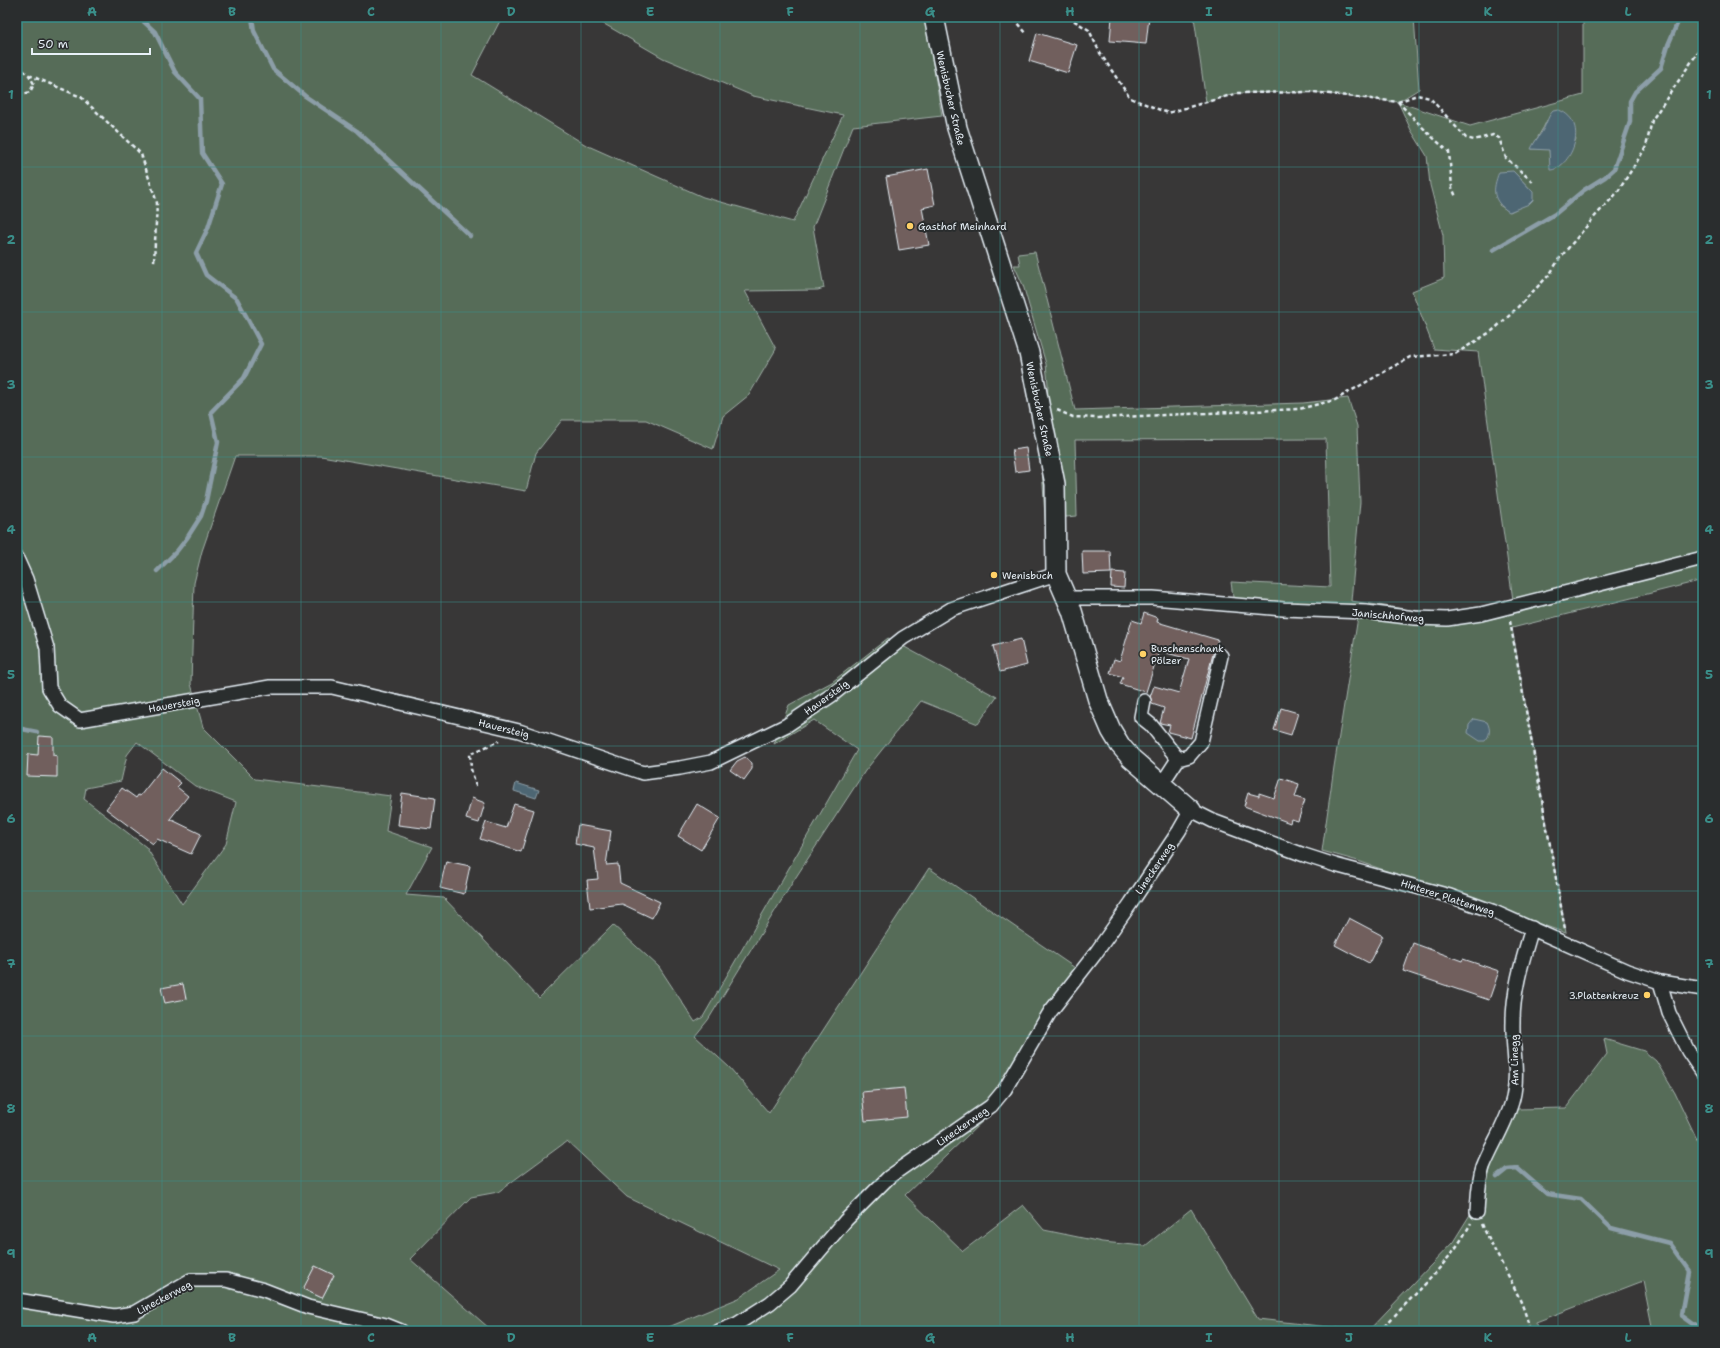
<svg xmlns="http://www.w3.org/2000/svg" width="1720" height="1348" font-family="'Shantell Sans',sans-serif">
  <style>
    .green { fill: #576c58; stroke: #a0aea8; fill-rule: evenodd }
    .water { fill: #4e6673; stroke: #8c9ea8 }
    .lines { fill: none; stroke-linecap: round; stroke-linejoin: round }
    .stream { stroke: #8c9ea8; stroke-width: 4.5 }
    .building { fill: #715e5d; stroke: #e8f1f8 }
    .street-casing { stroke: #e8f1f8; stroke-width: 16 }
    .secondary-casing { stroke: #e8f1f8; stroke-width: 22 }
    .path { stroke: #e8f1f8; stroke-width: 2.5; stroke-dasharray: 4 3; stroke-linecap: butt }
    .street { stroke: #2a2d2e; stroke-width: 13 }
    .secondary { stroke: #2a2d2e; stroke-width: 19 }
    .grid { fill: none; stroke: #3a8f8a; stroke-width: 1; stroke-opacity: 0.55 }
    .poi-dot { fill: #ffd166; stroke: #2a2d2e; stroke-width: 1.5 }
    .labels { text-anchor: middle; stroke-width: 4; stroke-linejoin: round; paint-order: stroke }
    .street-label { font-size: 10px; fill: #e8f1f8; stroke: #2a2d2e }
    .poi-label { font-size: 10px; fill: #e8f1f8; stroke: #2a2d2e; text-anchor: start }
    .neatline { fill: none; stroke: #3a8f8a; stroke-width: 1.5 }
    .grid-label { font-size: 13px; text-anchor: middle; font-weight: bold; fill: #3a8f8a }
  </style>
  <rect width="100%" height="100%" fill="#383737"/>
  <filter id="ink" filterUnits="userSpaceOnUse"><feTurbulence type="fractalNoise" baseFrequency=".025" numOctaves="2"/><feDisplacementMap in="SourceGraphic" scale="8" xChannelSelector="R" yChannelSelector="G"/><feConvolveMatrix kernelMatrix="1 2 1 2 8 2 1 2 1" color-interpolation-filters="sRGB"/></filter>
  <g filter="url(#ink)">
    <!-- green -->
    <g class="green">
      <path d="M17,17H502L472,75L586,145L703,197L793,222L843,115L753,96L663,58L592,17H925L942,116L853,126L813,227L824,288L818,290L745,291L776,349L749,395L723,416L713,449L646,420H562L536,453L526,491L321,456H235L202,551L194,583L191,684L203,727L255,779L391,796L386,831L432,847L406,895L444,898L539,998L613,925L659,967L695,1022L703,1017L857,750L814,720L774,744L789,705L832,682L888,638L997,697L978,724L921,701L865,771L794,880L708,1020L695,1036L729,1067L769,1113L929,868L1081,972L1054,1016L1011,1094L905,1195L963,1251L1023,1205L1044,1230L1102,1242L1145,1246L1191,1209L1258,1319L1363,1331H659L739,1298L779,1270L627,1197L567,1141L498,1192L471,1197L410,1259L489,1328L511,1331H56L49,1329L47,1331H17ZM137,742L195,786L236,802L226,844L182,904L146,847L84,799L86,788L121,781L127,755ZM315,1266L334,1275L322,1298L304,1289Z"/>
      <path d="M1194,17H1414L1419,89L1398,102L1470,126L1583,95V17H1703V580L1512,628L1566,933L1358,861L1322,851L1334,767L1358,617L1234,605L1231,582L1330,587L1326,439L1075,440L1077,516L1066,517L1047,550L1042,468L1032,413L1047,409L1048,384L1046,364L1023,285L1014,265H1020L1018,254L1035,252L1075,410L1303,403L1348,398L1357,426L1360,502L1351,601L1445,615L1513,600L1478,352L1434,349L1412,291L1444,278L1443,235L1430,185L1427,156L1411,130L1398,102L1313,92L1238,93L1206,102ZM1547,120L1576,139L1569,154L1561,165L1550,159L1549,149H1532C1536,138 1543,130 1547,120ZM1513,171L1533,192L1516,209L1510,212L1499,205Z"/>
      <polygon points="1604,1039 1644,1051 1656,1061 1675,1093 1703,1152 1703,1331 1653,1331 1643,1281 1536,1322 1537,1331 1368,1331 1453,1242 1486,1189 1492,1160 1516,1109 1566,1108 1607,1054"/>
    </g>
    <!-- water -->
    <g class="water">
      <path d="M1559,110C1592,123 1569,170 1550,170L1549,150L1531,149C1535,140 1540,136 1544,128C1547,122 1548,116 1553,111Z"/>
      <path d="M1513,171L1533,192V200L1529,204L1509,212C1492,200 1492,191 1499,172Z"/>
      <path d="M1474,719L1487,722C1491,730 1490,735 1485,741H1480L1468,733L1469,725Z"/>
      <polygon points="516,783 539,790 536,798 514,791"/>
    </g>
    <g class="lines">
      <!-- stream -->
      <g class="stream">
        <polyline points="139,17 155,32 175,72 200,99 202,153 222,184 208,228 196,253 206,275 237,299 261,344 244,378 211,412 218,442 206,501 201,516 187,538 177,551 157,571"/>
        <polyline points="252,17 254,31 273,69 305,96 357,131 470,236"/>
        <polyline points="1493,250 1555,214 1584,190 1605,177 1614,169 1630,122 1630,101 1635,92 1661,68 1668,45 1680,17"/>
        <polyline points="17,728 37,732"/>
        <polyline points="1497,1177 1507,1169 1517,1168 1547,1194 1581,1199 1611,1228 1669,1243 1689,1271 1681,1315 1703,1331"/>
      </g>
    </g>
    <!-- building -->
    <g class="building">
      <polygon points="1112,17 1149,17 1146,44 1110,41"/>
      <polygon points="1037,33 1077,45 1068,73 1029,61"/>
      <polygon points="928,169 935,205 922,208 929,245 899,250 886,177"/>
      <polygon points="1026,448 1029,470 1015,472 1012,450"/>
      <polygon points="1082,551 1110,551 1111,573 1083,574"/>
      <polygon points="1112,572 1125,573 1124,588 1111,587"/>
      <polygon points="1144,613 1158,618 1157,622 1218,640 1213,654 1191,738 1168,732 1170,725 1160,723 1164,708 1152,704 1150,697 1154,686 1179,693 1189,659 1159,651 1146,692 1120,684 1123,677 1110,673 1114,659 1120,661 1132,620 1141,623"/>
      <polygon points="1021,639 1027,665 1000,672 993,646"/>
      <polygon points="1281,708 1298,713 1291,735 1274,730"/>
      <polygon points="39,736 53,737 53,755 57,756 57,777 27,776 28,754 38,755"/>
      <polygon points="745,757 752,763 752,769 744,780 730,770 737,761"/>
      <polygon points="162,768 181,783 177,787 188,796 170,819 201,834 191,854 157,839 153,844 106,809 122,788 136,798 138,795 140,796"/>
      <polygon points="1281,778 1299,784 1295,797 1305,800 1298,821 1291,819 1290,823 1244,806 1248,793 1259,796 1259,793 1274,798"/>
      <polygon points="402,793 435,798 431,829 398,825"/>
      <polygon points="472,798 485,803 479,823 466,819"/>
      <polygon points="514,804 534,810 521,852 480,839 486,822 506,828"/>
      <polygon points="697,804 720,818 701,850 678,836"/>
      <polygon points="578,825 611,831 606,865 618,864 620,883 660,902 652,918 622,904 590,908 587,880 598,879 594,848 575,844"/>
      <polygon points="446,861 470,866 464,894 440,888"/>
      <polygon points="1349,918 1383,936 1369,963 1335,945"/>
      <polygon points="1413,943 1462,961 1463,959 1499,971 1489,1000 1403,971"/>
      <polygon points="183,984 186,999 165,1003 161,988"/>
      <polygon points="904,1088 907,1117 865,1121 862,1092"/>
      <polygon points="315,1266 334,1275 322,1298 303,1289"/>
    </g>
    <g class="lines">
      <defs>
        <g id="street">
          <polyline points="17,559 26,579 47,648 49,688 60,706 80,720 270,687 332,687 519,731 643,773 680,768 711,762 787,725 832,695 903,638 951,609 1056,574"/>
          <polyline points="1067,598 1153,598 1283,609 1366,612 1415,618 1447,619 1481,614 1703,558"/>
          <polyline points="1144,701 1141,717 1151,725 1178,759"/>
          <polyline points="1161,785 1178,759 1189,756 1201,742 1221,656"/>
          <polyline points="1660,982 1669,1013 1688,1051 1703,1073"/>
          <path d="M1477,1212C1478,1197 1478,1182 1483,1167C1492,1144 1507,1123 1513,1098C1519,1073 1512,1048 1513,1022C1513,989 1523,959 1532,928"/>
          <polyline points="17,1300 114,1316 134,1313 191,1280 226,1280 264,1290 308,1307 386,1325 401,1331"/>
          <polyline points="719,1331 737,1324 770,1303 790,1286 846,1220 889,1177 991,1106 1005,1089 1050,1012 1095,954 1131,903 1179,831 1191,810 1213,821 1304,855 1335,865 1450,896 1492,911 1627,971 1660,982 1703,989"/>
        </g>
        <polyline id="secondary" points="934,17 957,128 1029,353 1055,484 1056,574 1072,611 1098,700 1111,730 1120,745 1131,758 1191,810"/>
      </defs>
      <!-- street casing -->
      <use href="#street" class="street-casing"/>
      <!-- secondary casing -->
      <use href="#secondary" class="secondary-casing"/>
      <!-- path -->
      <g class="path">
        <polyline points="1017,17 1018,23 1026,33"/>
        <polyline points="1068,17 1089,30 1100,53 1130,98 1168,113 1238,93 1313,92 1398,102 1430,135 1449,152 1452,187 1456,197"/>
        <polyline points="17,66 29,75 34,84 30,92 17,96"/>
        <polyline points="29,75 81,97 141,154 157,203 154,262"/>
        <polyline points="1398,102 1417,95 1430,98 1466,138 1474,140 1493,135 1499,138 1506,158 1534,183"/>
        <polyline points="1057,410 1073,417 1097,418 1299,409 1335,400 1410,357 1455,354 1492,331 1510,315 1550,274 1559,259 1597,214 1617,193 1646,147 1652,120 1696,55 1703,40"/>
        <polyline points="1510,621 1565,929"/>
        <polyline points="476,786 471,769 470,754 499,741"/>
        <path d="M1482,1224C1497,1260 1522,1292 1530,1331"/>
        <path d="M1380,1331C1411,1297 1449,1265 1471,1223"/>
      </g>
      <!-- street -->
      <use href="#street" class="street"/>
      <!-- secondary -->
      <use href="#secondary" class="secondary"/>
    </g>
  </g>
  <!-- grid -->
  <path class="grid" d="M162,17V1331M301,17V1331M441,17V1331M581,17V1331M720,17V1331M860,17V1331M1000,17V1331M1139,17V1331M1279,17V1331M1419,17V1331M1558,17V1331M17,167H1703M17,312H1703M17,457H1703M17,602H1703M17,746H1703M17,891H1703M17,1036H1703M17,1181H1703"/>
  <!-- markers -->
  <g class="poi-dot">
    <circle cx="910" cy="226" r="4"/>
    <circle cx="994" cy="575" r="4"/>
    <circle cx="1143" cy="654" r="4"/>
    <circle cx="1647" cy="995" r="4"/>
  </g>
  <g class="labels">
    <!-- street labels -->
    <g class="street-label">
      <text transform="translate(951 98) rotate(77)" y="4">Wenisbucher Straße</text>
      <text transform="translate(1040 409) rotate(78)" y="4">Wenisbucher Straße</text>
      <text transform="translate(1388 615) rotate(5)" y="4">Janischhofweg</text>
      <text transform="translate(826 697) rotate(-36)" y="4">Hauersteig</text>
      <text transform="translate(174 704) rotate(-10)" y="4">Hauersteig</text>
      <text transform="translate(504 728) rotate(14)" y="4">Hauersteig</text>
      <text transform="translate(1154 868) rotate(-56)" y="4">Lineckerweg</text>
      <text transform="translate(1448 897) rotate(18)" y="4">Hinterer Plattenweg</text>
      <text transform="translate(1514 1060) rotate(-91)" y="4">Am Linegg</text>
      <text transform="translate(962 1126) rotate(-35)" y="4">Lineckerweg</text>
      <text transform="translate(164 1297) rotate(-28)" y="4">Lineckerweg</text>
    </g>
    <!-- poi labels -->
    <g class="poi-label">
      <text x="918" y="230">Gasthof Meinhard</text>
      <text x="1002" y="579">Wenisbuch</text>
      <text x="1151" y="652">Buschenschank<tspan x="1151" dy="12">Pölzer</tspan></text>
      <text x="1639" y="999" text-anchor="end">3.Plattenkreuz</text>
    </g>
  </g>
  <!-- margin -->
  <rect width="1720" height="1348" fill="none" stroke="#2a2d2e" stroke-width="44"/>
  <!-- scale -->
  <path d="M32 48v6h118v-6" fill="none" stroke="#e8f1f8" stroke-width="2"/>
  <text x="38" y="48" font-size="12" fill="#e8f1f8" stroke="#2a2d2e" stroke-width="3" paint-order="stroke">50 m</text>
  <rect x="22" y="22" width="1676" height="1304" class="neatline"/>
  <g class="grid-label">
    <text x="92" y="16">A</text>
    <text x="232" y="16">B</text>
    <text x="371" y="16">C</text>
    <text x="511" y="16">D</text>
    <text x="650" y="16">E</text>
    <text x="790" y="16">F</text>
    <text x="930" y="16">G</text>
    <text x="1070" y="16">H</text>
    <text x="1209" y="16">I</text>
    <text x="1349" y="16">J</text>
    <text x="1488" y="16">K</text>
    <text x="1628" y="16">L</text>
    <text x="11" y="99">1</text>
    <text x="1709" y="99">1</text>
    <text x="11" y="244">2</text>
    <text x="1709" y="244">2</text>
    <text x="11" y="389">3</text>
    <text x="1709" y="389">3</text>
    <text x="11" y="534">4</text>
    <text x="1709" y="534">4</text>
    <text x="11" y="679">5</text>
    <text x="1709" y="679">5</text>
    <text x="11" y="823">6</text>
    <text x="1709" y="823">6</text>
    <text x="11" y="968">7</text>
    <text x="1709" y="968">7</text>
    <text x="11" y="1113">8</text>
    <text x="1709" y="1113">8</text>
    <text x="11" y="1258">9</text>
    <text x="1709" y="1258">9</text>
    <text x="92" y="1342">A</text>
    <text x="232" y="1342">B</text>
    <text x="371" y="1342">C</text>
    <text x="511" y="1342">D</text>
    <text x="650" y="1342">E</text>
    <text x="790" y="1342">F</text>
    <text x="930" y="1342">G</text>
    <text x="1070" y="1342">H</text>
    <text x="1209" y="1342">I</text>
    <text x="1349" y="1342">J</text>
    <text x="1488" y="1342">K</text>
    <text x="1628" y="1342">L</text>
  </g>
</svg>
